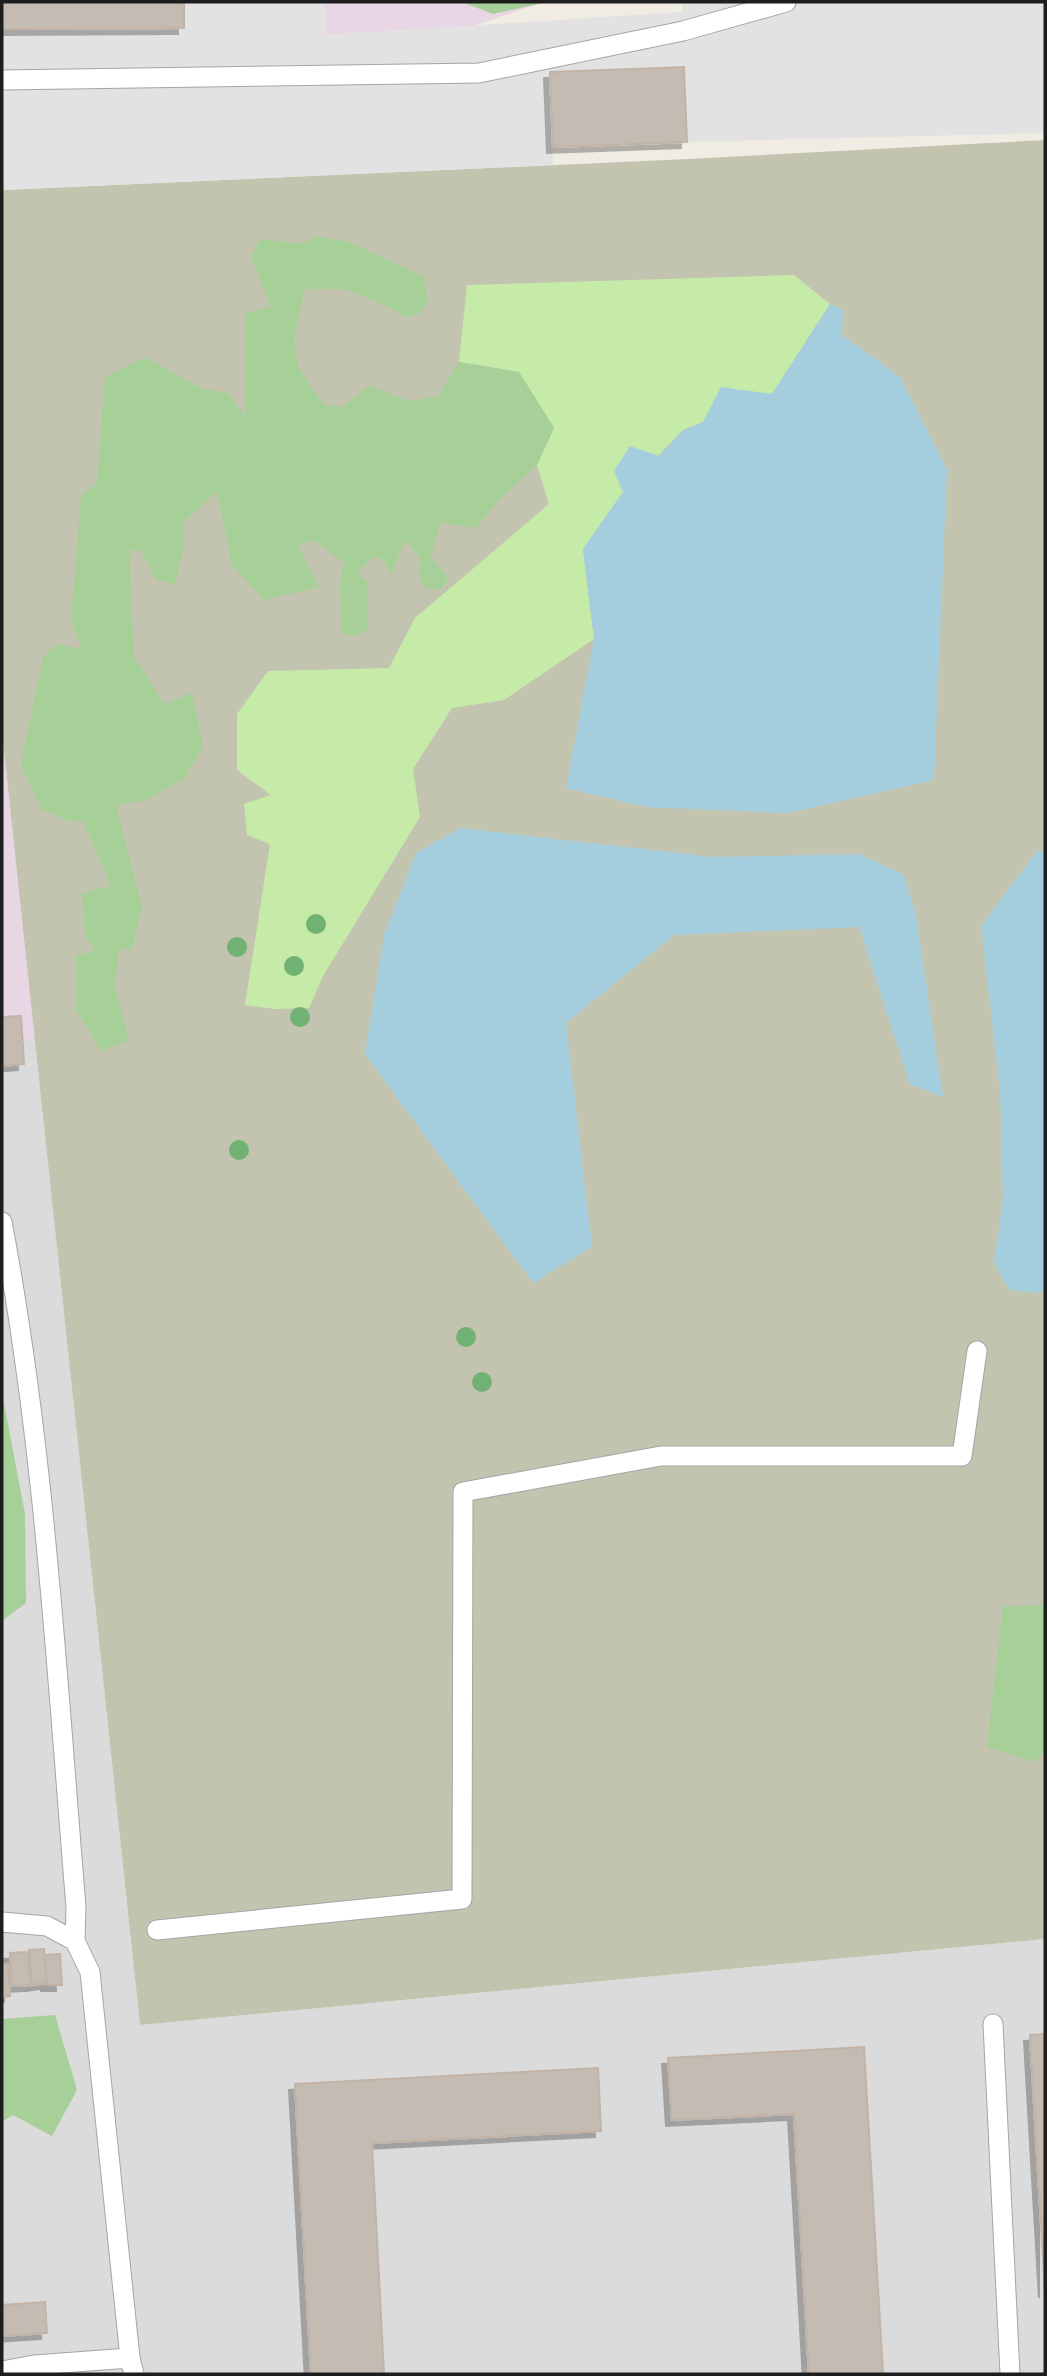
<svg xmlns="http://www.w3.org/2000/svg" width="1047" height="2376" font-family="Manrope,sans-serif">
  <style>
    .residential { fill: #dcdbdb }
    .industrial { fill: #e9d6e4 }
    .construction { fill: #c3c4af }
    .grass { fill: #c6eba9 }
    .forest { fill: #a6d098 }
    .parking { fill: #e2e2e2 }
    .water { fill: #a4cede }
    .building { fill: #c4bcb3; stroke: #c2b3a6; stroke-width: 2; filter: url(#shadow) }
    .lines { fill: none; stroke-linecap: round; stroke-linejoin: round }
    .lane-casing { stroke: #a5a5a5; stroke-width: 21 }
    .lane { stroke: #fff; stroke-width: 19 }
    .tree { fill: #71b174 }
  </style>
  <defs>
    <filter id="shadow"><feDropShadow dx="-6" dy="6" stdDeviation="0" flood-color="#0004"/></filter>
  </defs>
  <rect width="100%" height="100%" fill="#f0ece4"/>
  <!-- residential -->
  <polygon class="residential" points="23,1038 35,1038 140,2025 1045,1939 1045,2374 2,2374 2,1066 24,1064"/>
  <!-- industrial -->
  <g class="industrial">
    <polygon points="325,2 544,2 473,26 325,35"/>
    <polygon points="2,732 35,1038 23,1039 24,1064 2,1066"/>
  </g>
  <!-- construction -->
  <polygon class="construction" points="1045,140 1045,1939 140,2025 2,732 2,190 688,159"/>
  <!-- grass -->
  <polygon class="grass" points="794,275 830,304 772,394 721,388 704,422 683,430 623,492 583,549 594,639 504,700 452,708 413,769 420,817 323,976 309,1008 275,1009 245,1005 270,844 247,835 244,804 271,795 237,770 237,714 268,671 389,668 415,618 549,504 537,465 554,428 519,372 459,362 467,285"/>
  <!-- forest -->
  <g class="forest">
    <polygon points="462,2 547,2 493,14"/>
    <polygon points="318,236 349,242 423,276 428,300 419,314 407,318 391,308 345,289 305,289 294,337 298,367 324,405 342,407 369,386 409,401 437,397 459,362 519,372 554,428 537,465 499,500 476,528 440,523 431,557 448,578 442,589 428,590 419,579 420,558 405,540 391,575 383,559 374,557 358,572 367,583 368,628 359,636 341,633 340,583 344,563 314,540 298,545 319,587 264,600 232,565 217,491 183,523 183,550 175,584 157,580 141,551 129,549 134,656 164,704 192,693 203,746 185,778 144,801 116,805 142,906 132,951 119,948 115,988 129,1040 101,1051 76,1010 76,956 95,950 85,935 82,893 111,886 83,821 69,821 41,809 21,764 43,657 56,644 83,650 71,623 81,496 97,483 105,377 145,357 202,389 228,393 245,416 245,313 271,307 251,257 260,239 302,244"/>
    <polygon points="2,1392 25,1514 26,1603 2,1621"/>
    <polygon points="1045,1605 1045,1750 1036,1762 987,1747 1003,1606"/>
    <polygon points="55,2015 77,2090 52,2136 13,2115 2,2122 2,2019"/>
  </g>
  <!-- parking -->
  <polygon class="parking" points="184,2 325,2 326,35 682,12 682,2 1045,2 1045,133 687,142 684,67 550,72 553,165 2,190 2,29 184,28"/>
  <!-- water -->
  <g class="water">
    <polygon points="830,304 843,310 842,335 900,377 947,470 934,780 788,813 646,807 566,788 594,639 583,549 623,492 614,471 630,446 659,456 683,430 703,422 721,387 772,394"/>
    <polygon points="461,828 713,857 859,854 903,874 915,909 943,1097 910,1084 859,927 674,935 566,1023 592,1247 533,1283 365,1054 384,935 416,853"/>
    <polygon points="1045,851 1045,1289 1039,1293 1009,1290 994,1262 1003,1200 1000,1091 981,926 1036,852"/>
  </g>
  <!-- building -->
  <g class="building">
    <polygon points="2,2 184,2 184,28 2,29"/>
    <polygon points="684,67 687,142 553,147 550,72"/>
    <polygon points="21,1016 24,1064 2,1066 2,1017"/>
    <polygon points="44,1949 46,1983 32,1985 29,1950"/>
    <polygon points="28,1952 30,1985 12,1986 10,1953"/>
    <polygon points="60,1954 62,1985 47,1985 45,1955"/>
    <polygon points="2,1964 8,1964 10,1996 2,1997"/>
    <polygon points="1045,2034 1045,2292 1030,2035"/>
    <polygon points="864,2047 883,2374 809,2374 794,2114 672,2120 668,2058"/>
    <polygon points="598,2068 601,2131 372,2143 384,2374 311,2374 295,2084"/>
    <polygon points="45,2302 47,2333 2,2336 2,2305"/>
  </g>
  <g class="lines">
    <defs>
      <g id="lane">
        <polyline points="2,80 479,73 683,31 786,2"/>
        <path d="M2,1222C45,1448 57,1679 76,1907L75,1941"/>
        <polyline points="2,1922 47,1926 75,1941 90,1972 130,2358"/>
        <polyline points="157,1930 462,1899 463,1492 661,1456 962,1456 977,1351"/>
        <polyline points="993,2024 1010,2374"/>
        <polyline points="2,2371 34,2365 130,2358 134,2374"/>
      </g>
    </defs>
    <!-- lane casing -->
    <use href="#lane" class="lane-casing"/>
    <!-- lane -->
    <use href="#lane" class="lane"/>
  </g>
  <!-- trees -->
  <g class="tree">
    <circle cx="316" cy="924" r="10"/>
    <circle cx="237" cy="947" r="10"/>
    <circle cx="294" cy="966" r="10"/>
    <circle cx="300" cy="1017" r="10"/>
    <circle cx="239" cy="1150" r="10"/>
    <circle cx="466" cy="1337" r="10"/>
    <circle cx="482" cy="1382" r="10"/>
  </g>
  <!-- border -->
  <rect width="1047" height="2376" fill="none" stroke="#1e1e1e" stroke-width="7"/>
</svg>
